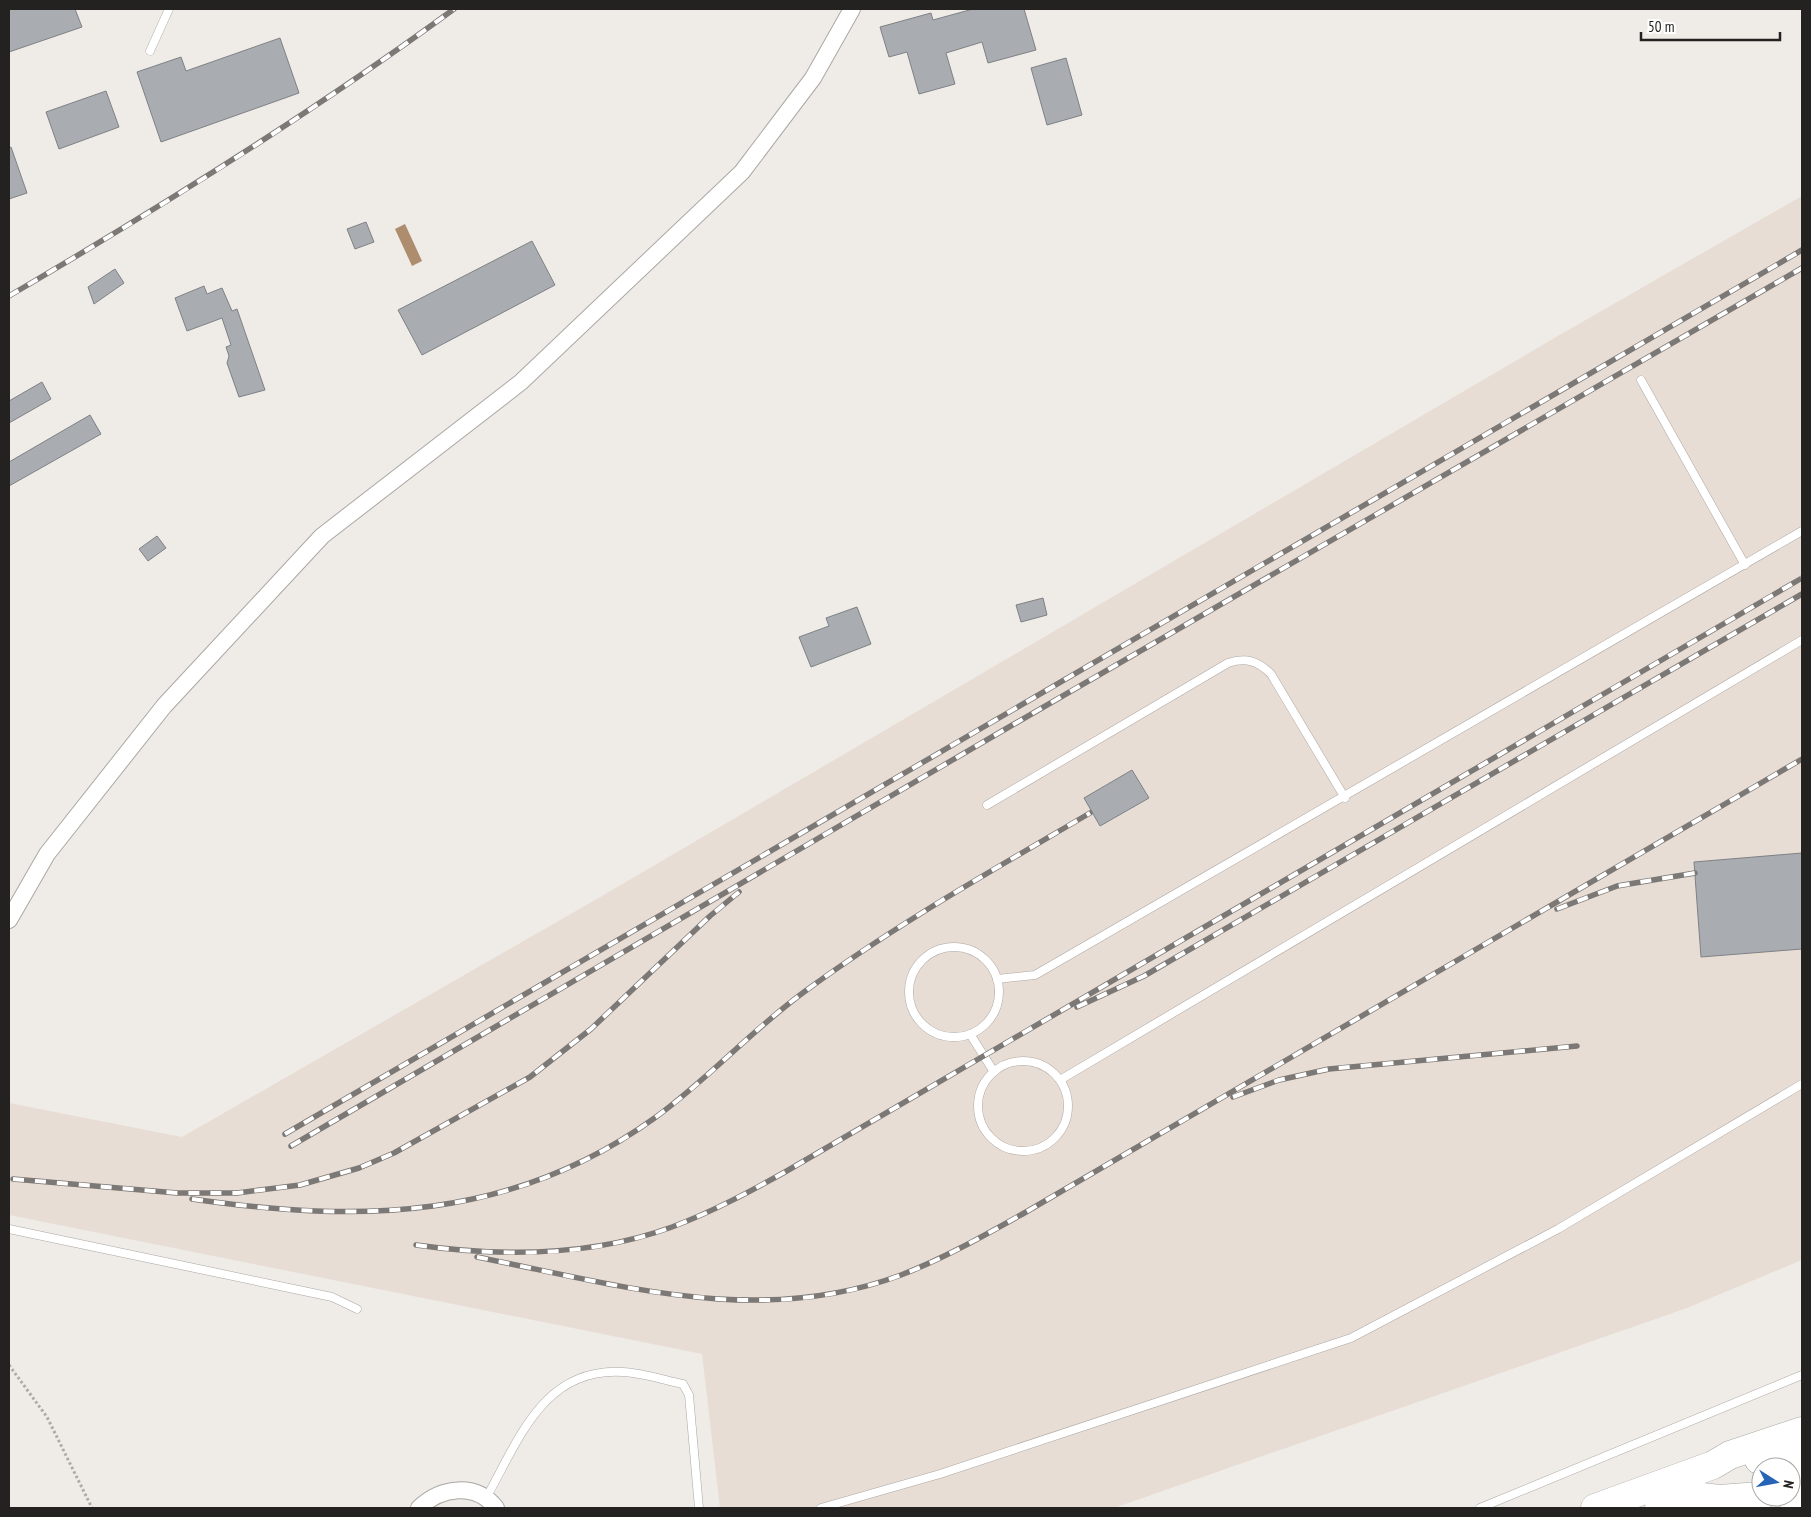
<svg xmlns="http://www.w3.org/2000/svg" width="1811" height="1517" font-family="'PT Sans Narrow',sans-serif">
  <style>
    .built { fill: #e8ddd4 }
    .water { fill: #ae8d6f }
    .building { fill: #a9acb0; stroke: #7e8185 }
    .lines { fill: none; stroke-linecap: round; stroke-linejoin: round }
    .lane-casing { stroke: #aba7a4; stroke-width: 9 }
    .street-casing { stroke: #aba7a4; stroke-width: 18 }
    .highway-casing { stroke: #aba7a4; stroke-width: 29 }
    .path { stroke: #aeaaa7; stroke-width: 3; stroke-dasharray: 2.5 2.5; stroke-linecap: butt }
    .lane { stroke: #fff; stroke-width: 8 }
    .street { stroke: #fff; stroke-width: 16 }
    .highway { stroke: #fff; stroke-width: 28 }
    .rail-casing { stroke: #7b7876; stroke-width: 5.5 }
    .rail { stroke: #fff; stroke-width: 4; stroke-dasharray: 11; stroke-linecap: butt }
  </style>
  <rect width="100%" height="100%" fill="#efebe7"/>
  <!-- built -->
  <polygon class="built" points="1802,196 1802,1260 1687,1308 1114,1508 720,1508 702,1354 9,1215 9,1103 182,1137 602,896 1563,333"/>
  <!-- water -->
  <polygon class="water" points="405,224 422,261 412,266 395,229"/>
  <!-- building -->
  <g class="building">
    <polygon points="9,9 75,9 82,27 9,52"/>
    <polygon points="973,9 1024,9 1036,50 988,63 982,42 946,53 955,84 919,94 907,52 889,57 880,27 931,13 933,20"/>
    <polygon points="280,38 299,93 161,142 137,72 181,57 186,71"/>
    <polygon points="1066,58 1082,115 1047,125 1031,68"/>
    <polygon points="106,91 119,127 59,149 46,112"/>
    <polygon points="11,147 27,193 9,199 9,148"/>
    <polygon points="366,222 374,242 355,249 347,229"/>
    <polygon points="532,241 555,285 422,355 398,310"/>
    <polygon points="115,269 124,283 94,304 88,287"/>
    <polygon points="204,286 207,294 222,288 232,311 237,309 265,390 239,397 227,363 229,356 226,347 231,345 222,318 187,331 175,298"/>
    <polygon points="42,382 51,399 9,423 9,401"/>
    <polygon points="90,415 101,434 9,486 9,462"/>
    <polygon points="157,536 166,548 148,561 139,549"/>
    <polygon points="1043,598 1047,615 1021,622 1016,605"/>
    <polygon points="857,607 871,644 811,667 799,637 829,626 826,618"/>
    <polygon points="1132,770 1149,798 1100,826 1084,798"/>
    <polygon points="1802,853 1802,949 1701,957 1694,862"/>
  </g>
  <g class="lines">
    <defs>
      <g id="lane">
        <polyline points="150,51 169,9"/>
        <polyline points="1641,380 1745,565"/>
        <path d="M987,805L1228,663C1246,657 1258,661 1271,674L1345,798"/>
        <circle cx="954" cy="992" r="45"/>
        <polyline points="997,979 1035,975 1802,531"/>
        <polyline points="970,1034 994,1072"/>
        <circle cx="1023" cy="1106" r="45"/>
        <polyline points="1060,1080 1802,640"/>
        <polyline points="9,1229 332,1297 357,1309"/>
        <path d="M486,1498C519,1440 543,1367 623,1372C643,1373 664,1380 683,1384L689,1395L699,1508"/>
        <polyline points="821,1508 940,1474 1351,1338 1558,1229 1802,1084"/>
        <polyline points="1480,1508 1802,1375"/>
      </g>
      <g id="street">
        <polyline points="9,920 47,854 164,706 322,536 521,382 742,172 813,78 852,9"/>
        <path d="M419,1508C441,1487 476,1482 496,1508"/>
      </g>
      <g id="highway">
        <polyline points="1759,1460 1802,1452"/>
        <polyline points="1791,1474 1802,1473"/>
        <polyline points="1791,1497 1802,1497"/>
        <polyline points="1595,1508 1713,1465 1730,1455 1802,1431"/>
        <polyline points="1659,1508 1702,1497 1719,1499 1761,1496"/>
      </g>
    </defs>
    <!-- lane casing -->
    <use href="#lane" class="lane-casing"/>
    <!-- street casing -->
    <use href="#street" class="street-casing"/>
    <!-- highway casing -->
    <use href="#highway" class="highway-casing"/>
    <!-- path -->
    <polyline class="path" points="9,1365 47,1417 92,1508"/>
    <!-- lane -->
    <use href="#lane" class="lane"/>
    <!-- street -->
    <use href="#street" class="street"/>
    <!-- highway -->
    <use href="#highway" class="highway"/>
    <defs>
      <g id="rail">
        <path d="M9,296C161,207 312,113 454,9"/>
        <polyline points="1557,909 1617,886 1695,873"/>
        <polyline points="1077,1007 1144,976 1802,594"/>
        <polyline points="1233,1097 1279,1080 1329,1069 1577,1046"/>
        <polyline points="285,1134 1802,250"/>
        <polyline points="291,1146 1009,727 1802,268"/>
        <polyline points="13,1179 177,1193 237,1193 300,1185 359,1168 394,1153 530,1077 591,1029 710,916 739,892"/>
        <path d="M192,1199C360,1223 512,1221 656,1117C708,1079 752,1030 804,992C895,925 993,870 1090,813"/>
        <path d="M416,1245C502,1257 590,1257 672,1227C712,1212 749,1192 785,1172L1802,578"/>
        <path d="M477,1257C619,1285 759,1328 901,1275C945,1258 985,1235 1026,1212L1802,759"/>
      </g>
    </defs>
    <!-- rail casing -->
    <use href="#rail" class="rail-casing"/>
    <!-- rail -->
    <use href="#rail" class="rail"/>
  </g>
  <!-- border -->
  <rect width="1811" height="1517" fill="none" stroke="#242221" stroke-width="20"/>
  <!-- north arrow -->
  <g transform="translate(1776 1482) rotate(101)"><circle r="24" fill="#ffffff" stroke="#a7a7a6"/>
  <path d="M0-4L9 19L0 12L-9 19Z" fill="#2564b6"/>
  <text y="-8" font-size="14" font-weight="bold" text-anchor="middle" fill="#242221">N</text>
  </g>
  <!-- scale -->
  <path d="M1641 32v8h139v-8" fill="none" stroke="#242221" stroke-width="2.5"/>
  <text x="1648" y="32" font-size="15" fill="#242221" stroke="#ffffff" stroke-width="4" paint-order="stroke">50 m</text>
</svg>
